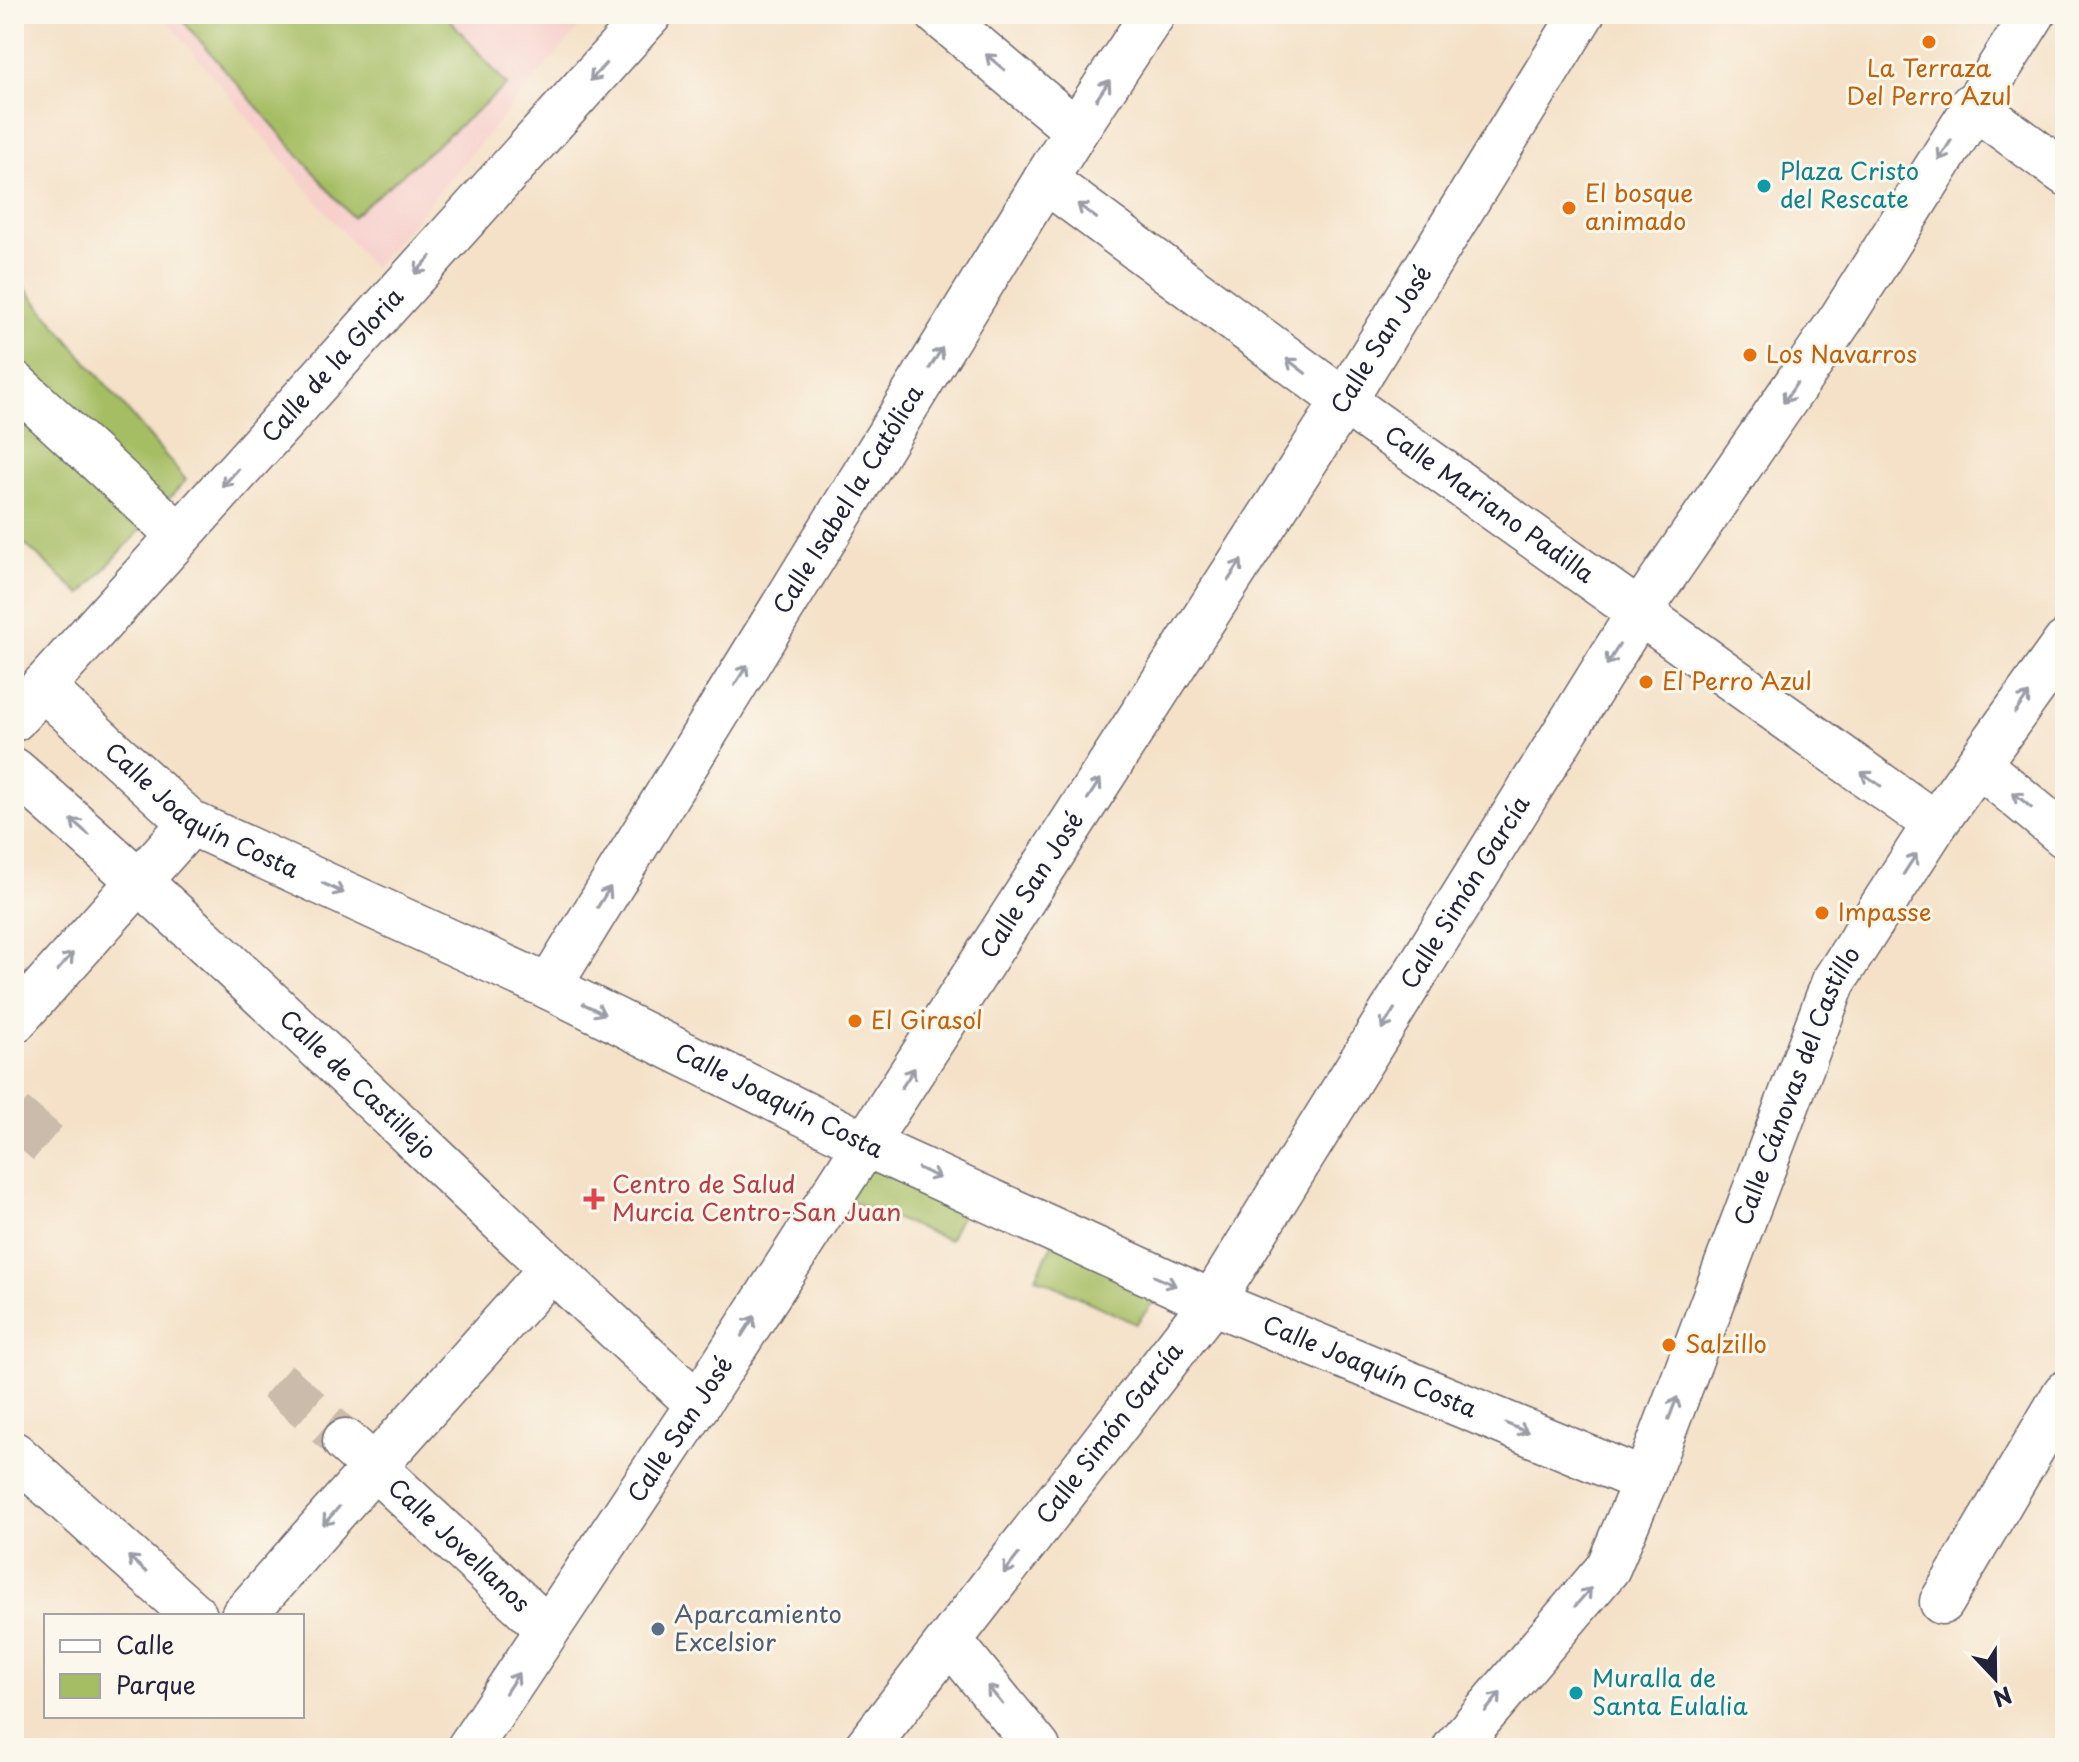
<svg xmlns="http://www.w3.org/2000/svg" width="2079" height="1762" font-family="'Playpen Sans',sans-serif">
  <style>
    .built { fill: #f7d0cc }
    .green { fill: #a6be63; stroke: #64704f; stroke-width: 2 }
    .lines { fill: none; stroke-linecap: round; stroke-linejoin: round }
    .minor-tunnel { stroke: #cabbab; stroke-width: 44; stroke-dasharray: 44 22; stroke-linecap: butt }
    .minor-casing { stroke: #6c656c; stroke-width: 47 }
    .minor { stroke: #fff; stroke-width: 44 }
    .oneway { stroke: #9c9ca7 }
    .food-dot { fill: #e8710a; stroke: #fbf7ec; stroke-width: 3 }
    .culture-dot { fill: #0f9aa8; stroke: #fbf7ec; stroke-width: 3 }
    .health-dot { fill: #e0444e; stroke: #fbf7ec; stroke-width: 3 }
    .service-dot { fill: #5c6f8a; stroke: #fbf7ec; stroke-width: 3 }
    .labels { text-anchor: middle; stroke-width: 6; stroke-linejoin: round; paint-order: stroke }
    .food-label { font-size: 24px; fill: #c56008; stroke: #fbf7ec; text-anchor: start }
    .culture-label { font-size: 24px; fill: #0d838f; stroke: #fbf7ec; text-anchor: start }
    .street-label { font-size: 24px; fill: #22223b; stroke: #fbf7ec }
    .health-label { font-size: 24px; fill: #be3a42; stroke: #fbf7ec; text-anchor: start }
    .service-label { font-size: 24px; fill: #4e5e75; stroke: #fbf7ec; text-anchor: start }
  </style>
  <rect width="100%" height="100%" fill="#fbf7ec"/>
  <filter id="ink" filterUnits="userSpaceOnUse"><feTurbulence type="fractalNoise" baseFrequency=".0125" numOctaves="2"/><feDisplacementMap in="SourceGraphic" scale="16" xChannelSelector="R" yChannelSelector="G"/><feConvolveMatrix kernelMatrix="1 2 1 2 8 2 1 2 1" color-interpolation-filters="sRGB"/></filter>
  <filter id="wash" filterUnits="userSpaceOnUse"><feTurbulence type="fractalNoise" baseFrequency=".006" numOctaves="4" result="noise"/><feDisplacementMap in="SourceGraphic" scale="32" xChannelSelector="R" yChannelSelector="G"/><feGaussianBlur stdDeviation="1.8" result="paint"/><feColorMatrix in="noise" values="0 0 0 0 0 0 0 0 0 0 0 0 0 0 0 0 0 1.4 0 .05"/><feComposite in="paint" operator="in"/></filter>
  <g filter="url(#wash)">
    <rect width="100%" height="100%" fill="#f4e1c7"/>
    <!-- built -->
    <polygon class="built" points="161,14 591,14 373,268"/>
    <!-- green -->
    <g class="green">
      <polygon points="177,14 445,14 507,85 352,217"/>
      <polygon points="14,275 186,480 81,595 14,534"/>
      <polygon points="873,1157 973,1193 949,1240 846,1199"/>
      <polygon points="1058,1232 1162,1291 1136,1324 1036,1277"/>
    </g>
  </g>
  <g filter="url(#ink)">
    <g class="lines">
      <!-- minor-tunnel -->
      <g class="minor-tunnel">
        <polyline points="14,1115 64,1158"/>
        <polyline points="277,1381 345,1441"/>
      </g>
      <defs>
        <g id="minor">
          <polyline points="938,14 1076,130"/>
          <polyline points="1972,105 2065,173"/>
          <path id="s1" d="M1045,180L1344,401L1935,824"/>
          <polyline points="14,383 179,535"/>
          <path id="s2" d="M42,687L191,823L549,987L865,1144L1212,1302L1645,1481"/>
          <path id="s3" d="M14,719L650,14"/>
          <polyline points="1978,764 2065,836"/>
          <path id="s4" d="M14,770C249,974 468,1195 698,1404"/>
          <path id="s5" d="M549,987L1076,130L1153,14"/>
          <polyline points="14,1021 191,823"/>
          <polyline points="345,1441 374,1467 550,1270"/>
          <polyline points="14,1454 195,1616"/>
          <polyline points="1942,1602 2065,1393"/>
          <path id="s6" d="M243,1616L374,1467L547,1628"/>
          <polyline points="951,1642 1038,1748"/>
          <path id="s7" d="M469,1748L698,1404L1344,401L1582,14"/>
          <path id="s8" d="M866,1748L1212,1302L1638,614L1841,319L2033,14"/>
          <path id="s9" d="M1455,1748L1608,1568L1645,1481L1834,981L1935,824L2065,643"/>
        </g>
      </defs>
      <!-- minor casing -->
      <use href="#minor" class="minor-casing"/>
      <!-- minor -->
      <use href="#minor" class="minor"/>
    </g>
    <!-- one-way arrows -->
    <defs><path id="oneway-shaft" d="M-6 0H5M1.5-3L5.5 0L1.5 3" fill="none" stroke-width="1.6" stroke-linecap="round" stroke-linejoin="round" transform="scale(2)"/></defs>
    <g class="oneway">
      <use href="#oneway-shaft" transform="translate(995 62) rotate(-140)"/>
      <use href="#oneway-shaft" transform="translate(598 72) rotate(132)"/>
      <use href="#oneway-shaft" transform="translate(1103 90) rotate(-56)"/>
      <use href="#oneway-shaft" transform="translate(1945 150) rotate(122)"/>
      <use href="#oneway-shaft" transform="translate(1087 211) rotate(-143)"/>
      <use href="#oneway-shaft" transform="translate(423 265) rotate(132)"/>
      <use href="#oneway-shaft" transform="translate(936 358) rotate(-58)"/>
      <use href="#oneway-shaft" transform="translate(1296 366) rotate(-143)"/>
      <use href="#oneway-shaft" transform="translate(1790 393) rotate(124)"/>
      <use href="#oneway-shaft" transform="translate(230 478) rotate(132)"/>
      <use href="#oneway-shaft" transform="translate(1235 570) rotate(-57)"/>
      <use href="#oneway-shaft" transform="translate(1613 655) rotate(122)"/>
      <use href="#oneway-shaft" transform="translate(741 675) rotate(-58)"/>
      <use href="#oneway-shaft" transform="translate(2022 703) rotate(-54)"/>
      <use href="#oneway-shaft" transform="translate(1871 779) rotate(-145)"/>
      <use href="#oneway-shaft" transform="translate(1094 789) rotate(-57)"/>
      <use href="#oneway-shaft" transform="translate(2022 800) rotate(-140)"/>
      <use href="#oneway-shaft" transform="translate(80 827) rotate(-139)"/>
      <use href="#oneway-shaft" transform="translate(1910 864) rotate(-57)"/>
      <use href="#oneway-shaft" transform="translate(333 888) rotate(25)"/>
      <use href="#oneway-shaft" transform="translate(604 897) rotate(-58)"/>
      <use href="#oneway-shaft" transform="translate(65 962) rotate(-49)"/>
      <use href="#oneway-shaft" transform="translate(594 1009) rotate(26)"/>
      <use href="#oneway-shaft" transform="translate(1388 1019) rotate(122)"/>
      <use href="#oneway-shaft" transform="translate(908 1078) rotate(-57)"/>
      <use href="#oneway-shaft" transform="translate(929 1173) rotate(25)"/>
      <use href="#oneway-shaft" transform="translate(1165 1281) rotate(24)"/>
      <use href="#oneway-shaft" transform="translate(748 1326) rotate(-57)"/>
      <use href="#oneway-shaft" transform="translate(1673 1408) rotate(-69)"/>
      <use href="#oneway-shaft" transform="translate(1517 1428) rotate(22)"/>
      <use href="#oneway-shaft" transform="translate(331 1516) rotate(131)"/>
      <use href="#oneway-shaft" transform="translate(137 1564) rotate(-138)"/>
      <use href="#oneway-shaft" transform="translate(1011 1564) rotate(128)"/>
      <use href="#oneway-shaft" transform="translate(1583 1597) rotate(-49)"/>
      <use href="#oneway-shaft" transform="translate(512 1683) rotate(-57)"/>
      <use href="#oneway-shaft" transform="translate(995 1695) rotate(-129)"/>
      <use href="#oneway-shaft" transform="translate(1493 1702) rotate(-50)"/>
    </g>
  </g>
  <!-- markers -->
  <g class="food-dot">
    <circle cx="1929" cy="42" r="8"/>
    <circle cx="1569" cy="208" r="8"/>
    <circle cx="1750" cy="355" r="8"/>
    <circle cx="1646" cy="682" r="8"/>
    <circle cx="1822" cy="913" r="8"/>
    <circle cx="855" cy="1021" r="8"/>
    <circle cx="1669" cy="1345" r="8"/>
  </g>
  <g class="culture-dot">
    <circle cx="1764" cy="186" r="8"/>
    <circle cx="1576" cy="1693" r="8"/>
  </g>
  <path class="health-dot" d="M590 1187h8v8h8v8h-8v8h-8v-8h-8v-8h8z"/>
  <circle class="service-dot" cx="658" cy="1629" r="8"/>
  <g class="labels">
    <!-- food labels -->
    <g class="food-label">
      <text x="1929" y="77" text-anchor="middle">La Terraza<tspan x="1929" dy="28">Del Perro Azul</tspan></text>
      <text x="1585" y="202">El bosque<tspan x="1585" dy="28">animado</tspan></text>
      <text x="1766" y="363">Los Navarros</text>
      <text x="1662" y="690">El Perro Azul</text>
      <text x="1838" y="921">Impasse</text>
      <text x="871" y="1029">El Girasol</text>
      <text x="1685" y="1353">Salzillo</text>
    </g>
    <!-- culture labels -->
    <g class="culture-label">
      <text x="1780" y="180">Plaza Cristo<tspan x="1780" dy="28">del Rescate</tspan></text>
      <text x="1592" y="1687">Muralla de<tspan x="1592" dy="28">Santa Eulalia</tspan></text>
    </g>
    <!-- street labels -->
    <g class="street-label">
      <text dy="8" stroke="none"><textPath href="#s7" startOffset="1678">Calle San José</textPath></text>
      <text dy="8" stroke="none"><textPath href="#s3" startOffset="476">Calle de la Gloria</textPath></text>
      <text dy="8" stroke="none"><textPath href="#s5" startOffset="572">Calle Isabel la Católica</textPath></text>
      <text dy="8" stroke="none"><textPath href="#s1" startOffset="550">Calle Mariano Padilla</textPath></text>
      <text dy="8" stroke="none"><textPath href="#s2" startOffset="204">Calle Joaquín Costa</textPath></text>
      <text dy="8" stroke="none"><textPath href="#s7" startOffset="1030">Calle San José</textPath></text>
      <text dy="8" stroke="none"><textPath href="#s8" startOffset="1046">Calle Simón García</textPath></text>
      <text dy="8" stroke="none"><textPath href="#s4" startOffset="466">Calle de Castillejo</textPath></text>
      <text dy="8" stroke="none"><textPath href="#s9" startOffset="754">Calle Cánovas del Castillo</textPath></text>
      <text dy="8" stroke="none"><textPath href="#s2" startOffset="852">Calle Joaquín Costa</textPath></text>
      <text dy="8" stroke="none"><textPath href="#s2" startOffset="1500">Calle Joaquín Costa</textPath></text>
      <text dy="8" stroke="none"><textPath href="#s7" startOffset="382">Calle San José</textPath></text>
      <text dy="8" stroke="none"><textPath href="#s8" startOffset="398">Calle Simón García</textPath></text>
      <text dy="8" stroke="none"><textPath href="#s6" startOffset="314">Calle Jovellanos</textPath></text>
    </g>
    <!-- health labels -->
    <g class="health-label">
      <text x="612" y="1193">Centro de Salud<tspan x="612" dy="28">Murcia Centro-San Juan</tspan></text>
    </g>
    <!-- service labels -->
    <g class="service-label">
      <text x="674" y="1623">Aparcamiento<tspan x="674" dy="28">Excelsior</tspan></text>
    </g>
  </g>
  <!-- margin -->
  <rect width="2079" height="1762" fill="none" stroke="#fbf7ec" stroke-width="48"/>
  <!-- legend -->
  <rect x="44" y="1614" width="260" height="104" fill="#fbf7ec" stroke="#a4a2a5" stroke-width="2"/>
  <rect x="60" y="1640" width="40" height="12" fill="#ffffff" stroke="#a4a2a5" stroke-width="2"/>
  <text x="116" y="1654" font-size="24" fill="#22223b">Calle</text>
  <rect x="60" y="1674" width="40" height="24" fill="#a6be63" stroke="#a4a2a5" stroke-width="2"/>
  <text x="116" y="1694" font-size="24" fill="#22223b">Parque</text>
  <!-- north arrow -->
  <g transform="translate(1995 1678) rotate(158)" stroke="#fbf7ec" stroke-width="6" paint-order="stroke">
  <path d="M0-6L14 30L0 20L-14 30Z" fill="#22223b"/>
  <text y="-12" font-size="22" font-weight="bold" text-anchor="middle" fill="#22223b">N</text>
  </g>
</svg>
